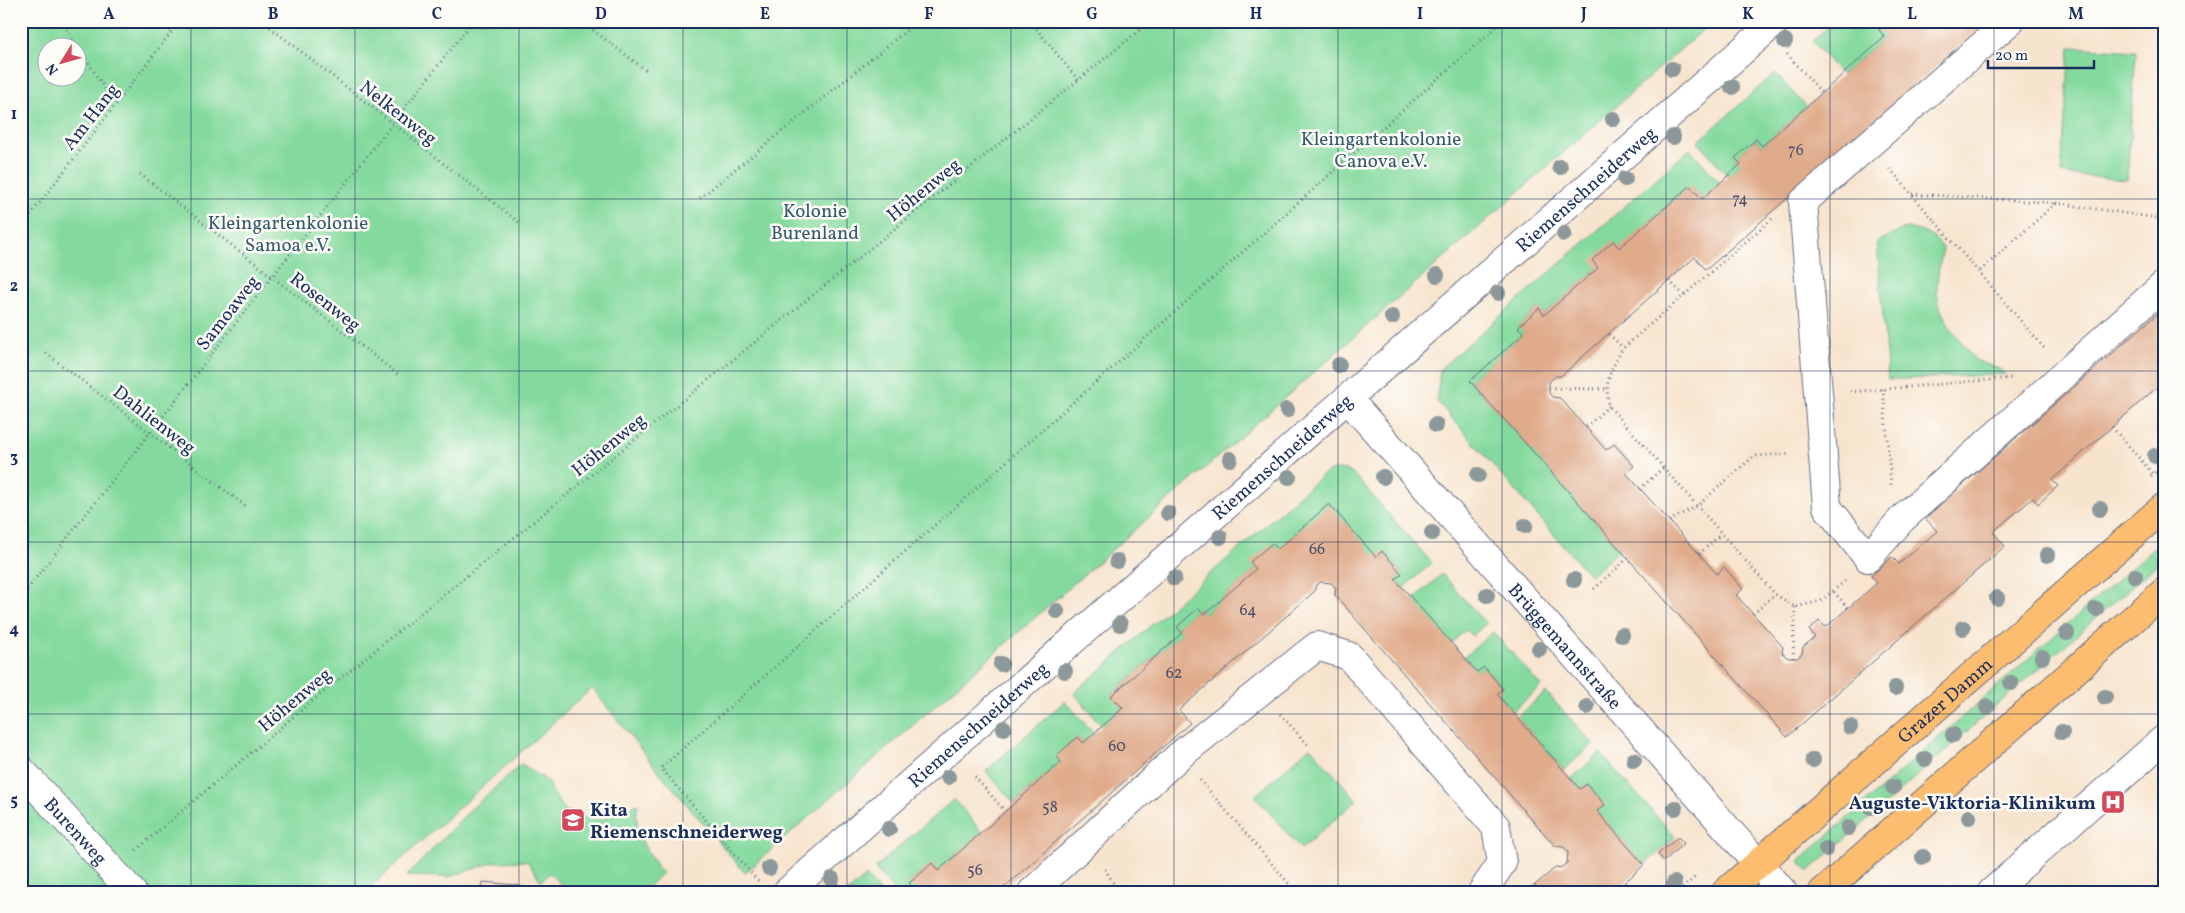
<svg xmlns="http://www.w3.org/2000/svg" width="2185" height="913" font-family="Vollkorn,serif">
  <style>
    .green { fill: #84da9e; stroke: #50847e; fill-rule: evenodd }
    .building { fill: #e0ab8b }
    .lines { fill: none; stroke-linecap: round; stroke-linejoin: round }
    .minor-casing { stroke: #686e85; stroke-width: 30 }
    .major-casing { stroke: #686e85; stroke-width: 30 }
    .path { stroke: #686e85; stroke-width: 3; stroke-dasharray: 1 4; stroke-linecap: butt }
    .minor { stroke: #fff; stroke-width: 28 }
    .major { stroke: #fcbd6f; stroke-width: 28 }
    .tree { fill: #8c9899 }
    .grid { fill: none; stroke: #1b2f5e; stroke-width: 1; stroke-opacity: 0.55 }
    .labels { text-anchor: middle; stroke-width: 5; stroke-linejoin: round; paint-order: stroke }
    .number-label { font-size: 16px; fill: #4c4e69 }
    .street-label { font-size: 19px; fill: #1b2f5e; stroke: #fdfcf7 }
    .park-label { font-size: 19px; fill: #355a6e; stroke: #fdfcf7 }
    .poi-label { font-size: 19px; font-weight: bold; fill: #1b2f5e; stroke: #fdfcf7; text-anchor: end }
    .neatline { fill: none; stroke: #1b2f5e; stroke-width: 2 }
    .grid-label { font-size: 16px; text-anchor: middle; font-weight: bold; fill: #1b2f5e }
  </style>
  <rect width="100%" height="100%" fill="#fdfcf7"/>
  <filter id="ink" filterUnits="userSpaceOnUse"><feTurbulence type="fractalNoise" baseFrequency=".02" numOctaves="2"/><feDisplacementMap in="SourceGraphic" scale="10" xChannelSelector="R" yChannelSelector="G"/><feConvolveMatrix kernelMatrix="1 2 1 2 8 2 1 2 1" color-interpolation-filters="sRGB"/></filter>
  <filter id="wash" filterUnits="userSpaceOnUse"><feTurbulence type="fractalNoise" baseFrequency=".0096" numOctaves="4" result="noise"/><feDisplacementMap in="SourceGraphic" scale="20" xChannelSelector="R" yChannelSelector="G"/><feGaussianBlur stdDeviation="1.12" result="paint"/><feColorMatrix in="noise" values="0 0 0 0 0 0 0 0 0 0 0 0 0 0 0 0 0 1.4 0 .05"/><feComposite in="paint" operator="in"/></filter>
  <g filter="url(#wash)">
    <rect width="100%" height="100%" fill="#f7e4ce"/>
    <!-- green -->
    <g class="green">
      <path d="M21,21H1713L745,873L655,767L592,688L365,892H21ZM48,48H78V78H48Z"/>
      <polygon points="1835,21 1889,21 1885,37 1842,75 1812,41"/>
      <polygon points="2070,47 2136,51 2127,180 2061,174"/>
      <polygon points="1775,73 1806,107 1762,146 1756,139 1735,158 1741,164 1728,176 1698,142"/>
      <polygon points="1690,149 1720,183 1702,199 1690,186 1619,248 1613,241 1598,268 1544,315 1538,308 1518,327 1524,333 1470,381 1620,549 1590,576 1437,401 1440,369"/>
      <path d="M1907,228C1922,231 1935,235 1943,249C1933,293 1933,308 1963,344C1967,349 1972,359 1978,361C1990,367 1995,364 2005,374L1888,380L1877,242Z"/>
      <polygon points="1332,470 1346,470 1353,474 1432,563 1403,588 1395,579 1402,573 1383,552 1376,557 1278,549 1272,543 1256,569 1204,614 1198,608 1177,627 1182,633 1111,695 1123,708 1102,726 1074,693 1324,474"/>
      <polygon points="2164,539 2164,558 1809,871 1799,861"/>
      <polygon points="1442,574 1486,624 1472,636 1466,630 1451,643 1413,600"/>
      <polygon points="1493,632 1541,686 1512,712 1497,694 1503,688 1484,667 1477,672 1464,657"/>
      <polygon points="1546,692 1593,744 1564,770 1517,717"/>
      <polygon points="1065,701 1094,734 1083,743 1078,737 1066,747 1061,762 1014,803 986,771"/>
      <polygon points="1310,747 1357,800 1301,849 1255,796"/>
      <polygon points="1600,753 1675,837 1644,865 1597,811 1604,804 1587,784 1580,789 1571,779"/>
      <path d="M521,764L546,780L562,808L578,817L600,820L638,804C632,832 646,851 662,873L643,892H568L550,873L541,881L527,861L494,862L449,877L407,876L469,811Z"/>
      <polygon points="954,799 982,832 938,871 932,864 909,883 915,890 914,892 895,892 875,868"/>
      <polygon points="866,876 880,892 848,892"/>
    </g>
    <g id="blocks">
      <!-- building -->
      <g class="building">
        <polygon points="1889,21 1988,21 1706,270 1695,257 1561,376 1556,376 1549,382 1549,393 1552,397 1560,398 1606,450 1614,444 1634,466 1626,473 1717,574 1724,567 1743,589 1736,595 1783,647 1782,653 1788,658 1797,658 1802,654 1803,647 1815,637 1809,630 1819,621 1826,627 1877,583 1871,576 1892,557 1899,564 1937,531 1925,518 2164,308 2164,381 2052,480 2058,486 2049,494 2038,504 2033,498 1993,532 2005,546 1787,737 1470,381 1524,333 1518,327 1528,318 1539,308 1544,315 1598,268 1592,260 1613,241 1619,248 1690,186 1702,199 1741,164 1735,158 1756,139 1762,146 1885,37 1879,30"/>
        <polygon points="1329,504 1376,557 1382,551 1402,574 1395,579 1477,672 1484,667 1503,689 1497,694 1580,789 1587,784 1605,805 1597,811 1644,865 1614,892 1527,892 1555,868 1562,867 1567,863 1568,852 1564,847 1555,846 1389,657 1335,595 1336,588 1331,583 1320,582 1315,586 1315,591 1179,710 1190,723 999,892 914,892 915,890 909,883 919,875 932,863 938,871 1061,762 1056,756 1066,747 1078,737 1083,743 1123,708 1111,696 1182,633 1177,627 1198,608 1204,615 1256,569 1250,562 1272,543 1278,549"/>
        <polygon points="1678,837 1684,843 1664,861 1658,854"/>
        <polygon points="483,882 516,885 540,892 478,892 482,890"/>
        <polygon points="466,886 468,892 434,892 449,887"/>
      </g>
    </g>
  </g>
  <g filter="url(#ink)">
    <use href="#blocks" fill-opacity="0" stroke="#686e85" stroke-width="1"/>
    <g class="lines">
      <defs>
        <g id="minor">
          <polyline points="2010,21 1803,202 1827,507 1868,558 1902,519 2164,285"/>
          <path id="s1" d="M1348,399L1783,892"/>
          <path id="s2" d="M21,770L132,892"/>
          <path id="s3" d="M787,892L1776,21"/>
          <polyline points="1032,892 1179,756 1317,646 1349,656 1496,827 1502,863 1482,892"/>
          <polyline points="1992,892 2164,739"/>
        </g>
        <g id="major">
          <path id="s4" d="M1726,892L2164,507"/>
          <polyline points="1823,892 2164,592"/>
        </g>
      </defs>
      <!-- minor casing -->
      <use href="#minor" class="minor-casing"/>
      <!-- major casing -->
      <use href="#major" class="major-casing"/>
      <!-- path -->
      <g class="path">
        <polyline points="61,21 115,104"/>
        <polyline points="262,21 521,224"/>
        <polyline points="581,21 647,71"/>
        <polyline points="1030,21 1079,81"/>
        <polyline points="1787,54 1822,93"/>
        <polyline points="1890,169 2044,348"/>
        <polyline points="140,174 400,376"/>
        <polyline points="1912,194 2056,203 1979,272"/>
        <polyline points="700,198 918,21"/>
        <polyline points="2056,203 2164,219"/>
        <path d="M1772,219L1623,348C1611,370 1604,380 1609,406L1775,594L1795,607L1821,601L1845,581"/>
        <polyline points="21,227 180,21"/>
        <polyline points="1669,281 1685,296"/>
        <polyline points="1609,334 1623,348"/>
        <polyline points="46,353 248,508"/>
        <polyline points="1549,388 1606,389"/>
        <polyline points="1883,389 1891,485"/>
        <polyline points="1850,392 2011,378"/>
        <polyline points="1586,427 1609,406"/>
        <polyline points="2112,427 2153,474"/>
        <polyline points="2151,476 2164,465"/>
        <polyline points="1640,489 1663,468"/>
        <polyline points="1669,521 1697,506 1754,456 1791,454"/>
        <polyline points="1699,554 1721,534"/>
        <polyline points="1594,589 1628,558"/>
        <polyline points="1834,592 1848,608"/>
        <polyline points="21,597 473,21"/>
        <polyline points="1753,614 1775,594"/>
        <polyline points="1793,658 1795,607"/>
        <polyline points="1280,714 1310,747"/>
        <polyline points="975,777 1005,811"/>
        <polyline points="1200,780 1296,892"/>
        <polyline points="136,850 305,707 1151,21"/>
        <polyline points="1105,869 1119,892"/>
        <polyline points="758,881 661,768 1503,21"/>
        <polyline points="1679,892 1696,876"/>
      </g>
      <!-- minor -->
      <use href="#minor" class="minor"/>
      <!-- major -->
      <use href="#major" class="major"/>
    </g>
    <!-- trees -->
    <g class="tree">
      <circle cx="1785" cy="41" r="8"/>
      <circle cx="1672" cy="69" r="8"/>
      <circle cx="1732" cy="87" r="8"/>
      <circle cx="1613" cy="119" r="8"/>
      <circle cx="1673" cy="137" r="8"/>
      <circle cx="1560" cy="167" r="8"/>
      <circle cx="1625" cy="179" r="8"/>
      <circle cx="1564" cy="234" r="8"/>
      <circle cx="1437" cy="275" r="8"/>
      <circle cx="1498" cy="293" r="8"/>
      <circle cx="1392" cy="317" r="8"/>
      <circle cx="1339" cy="365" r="8"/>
      <circle cx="1287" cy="410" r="8"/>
      <circle cx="1436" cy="425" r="8"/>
      <circle cx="2155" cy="456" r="8"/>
      <circle cx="1230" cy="459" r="8"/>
      <circle cx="1478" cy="475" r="8"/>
      <circle cx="1289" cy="477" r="8"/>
      <circle cx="1383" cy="477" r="8"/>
      <circle cx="2100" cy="509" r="8"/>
      <circle cx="1168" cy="513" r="8"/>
      <circle cx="1525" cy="526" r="8"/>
      <circle cx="1432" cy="533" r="8"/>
      <circle cx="1220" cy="537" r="8"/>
      <circle cx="2047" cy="555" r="8"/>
      <circle cx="1117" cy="561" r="8"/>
      <circle cx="2135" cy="576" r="8"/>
      <circle cx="1174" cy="578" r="8"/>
      <circle cx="1574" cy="580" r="8"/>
      <circle cx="1487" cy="595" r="8"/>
      <circle cx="1997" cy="598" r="8"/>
      <circle cx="2096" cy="609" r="8"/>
      <circle cx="1057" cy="611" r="8"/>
      <circle cx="1120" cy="624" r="8"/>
      <circle cx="1963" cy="628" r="8"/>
      <circle cx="2067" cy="633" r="8"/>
      <circle cx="1622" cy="635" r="8"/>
      <circle cx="1539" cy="649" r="8"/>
      <circle cx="2042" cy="657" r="8"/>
      <circle cx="1001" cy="664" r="8"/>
      <circle cx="1065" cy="671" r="8"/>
      <circle cx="2011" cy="683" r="8"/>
      <circle cx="1895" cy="688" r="8"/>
      <circle cx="2105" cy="697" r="8"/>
      <circle cx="1587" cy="707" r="8"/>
      <circle cx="1987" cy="707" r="8"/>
      <circle cx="1850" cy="727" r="8"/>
      <circle cx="1004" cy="728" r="8"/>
      <circle cx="2062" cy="732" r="8"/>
      <circle cx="1953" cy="735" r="8"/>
      <circle cx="1925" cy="759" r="8"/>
      <circle cx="1634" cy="760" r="8"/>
      <circle cx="1813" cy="760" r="8"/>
      <circle cx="948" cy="777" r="8"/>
      <circle cx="1893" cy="787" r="8"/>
      <circle cx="1871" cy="807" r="8"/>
      <circle cx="1675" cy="808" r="8"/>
      <circle cx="1969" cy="817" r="8"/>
      <circle cx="1848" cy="828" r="8"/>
      <circle cx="889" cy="829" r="8"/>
      <circle cx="1826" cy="849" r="8"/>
      <circle cx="1923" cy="857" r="8"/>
      <circle cx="769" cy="868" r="8"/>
      <circle cx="832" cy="879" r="8"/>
      <circle cx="1674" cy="883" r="8"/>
    </g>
  </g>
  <!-- grid -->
  <path class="grid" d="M191,21V892M355,21V892M519,21V892M683,21V892M847,21V892M1011,21V892M1174,21V892M1338,21V892M1502,21V892M1666,21V892M1830,21V892M1994,21V892M21,199H2164M21,371H2164M21,542H2164M21,714H2164"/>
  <!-- icons -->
  <defs>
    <symbol id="hospital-square" viewBox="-11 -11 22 22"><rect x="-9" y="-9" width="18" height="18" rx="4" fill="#d1495b" stroke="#fdfcf7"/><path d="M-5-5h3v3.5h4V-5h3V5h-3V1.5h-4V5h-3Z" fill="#fff"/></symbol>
    <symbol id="school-square" viewBox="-11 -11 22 22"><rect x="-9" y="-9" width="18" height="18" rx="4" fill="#d1495b" stroke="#fdfcf7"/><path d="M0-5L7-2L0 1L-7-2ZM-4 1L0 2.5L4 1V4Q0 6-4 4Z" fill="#fff"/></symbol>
  </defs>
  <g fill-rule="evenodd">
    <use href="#hospital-square" x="2099" y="788" width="28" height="28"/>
    <use href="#school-square" x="559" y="806" width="28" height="28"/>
  </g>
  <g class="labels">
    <!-- number labels -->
    <g class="number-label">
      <text x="1796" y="155">76</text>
      <text x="1740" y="204">74</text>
      <text x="1317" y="554">66</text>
      <text x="1248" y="615">64</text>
      <text x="1174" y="678">62</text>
      <text x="1117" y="751">60</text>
      <text x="1050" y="812">58</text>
      <text x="975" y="875">56</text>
    </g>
    <!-- street labels -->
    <g class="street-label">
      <text transform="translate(399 112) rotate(38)" y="7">Nelkenweg</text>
      <text transform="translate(90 116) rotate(-52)" y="7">Am Hang</text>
      <text transform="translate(923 189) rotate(-39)" y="7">Höhenweg</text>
      <text dy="7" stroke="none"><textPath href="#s3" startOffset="1064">Riemenschneiderweg</textPath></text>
      <text transform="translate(326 301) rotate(38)" y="7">Rosenweg</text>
      <text transform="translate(227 312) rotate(-52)" y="7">Samoaweg</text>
      <text transform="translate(155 419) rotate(38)" y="7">Dahlienweg</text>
      <text transform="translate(608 444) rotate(-39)" y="7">Höhenweg</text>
      <text dy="7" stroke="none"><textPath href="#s3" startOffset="659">Riemenschneiderweg</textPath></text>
      <text dy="7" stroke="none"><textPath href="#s1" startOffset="329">Brüggemannstraße</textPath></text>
      <text transform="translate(294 699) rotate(-40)" y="7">Höhenweg</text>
      <text dy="7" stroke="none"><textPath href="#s4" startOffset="291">Grazer Damm</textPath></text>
      <text dy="7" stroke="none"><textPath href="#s3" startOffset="254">Riemenschneiderweg</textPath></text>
      <text dy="7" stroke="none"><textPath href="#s2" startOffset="82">Burenweg</textPath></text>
    </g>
    <!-- park labels -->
    <g class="park-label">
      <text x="1381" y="145">Kleingartenkolonie<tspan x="1381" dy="22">Canova e.V.</tspan></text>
      <text x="815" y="217">Kolonie<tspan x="815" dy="22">Burenland</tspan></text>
      <text x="288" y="229">Kleingartenkolonie<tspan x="288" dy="22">Samoa e.V.</tspan></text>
    </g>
    <!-- poi labels -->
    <g class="poi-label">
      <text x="2096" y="809">Auguste-Viktoria-Klinikum</text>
      <text x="590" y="816" text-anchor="start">Kita<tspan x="590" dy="22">Riemenschneiderweg</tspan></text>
    </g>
  </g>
  <!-- margin -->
  <rect width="2185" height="913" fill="none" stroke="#fdfcf7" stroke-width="55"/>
  <!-- north arrow -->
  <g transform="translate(62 62) rotate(233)"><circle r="24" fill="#fdfcf7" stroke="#a3aaba"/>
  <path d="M0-4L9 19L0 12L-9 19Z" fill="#d1495b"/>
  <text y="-8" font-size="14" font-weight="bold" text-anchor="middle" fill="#1b2f5e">N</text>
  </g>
  <!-- scale -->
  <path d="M1988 60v8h106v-8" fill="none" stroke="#1b2f5e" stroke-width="2.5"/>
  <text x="1995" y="60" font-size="15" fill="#1b2f5e" stroke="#fdfcf7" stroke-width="4" paint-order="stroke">20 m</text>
  <rect x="28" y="28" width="2130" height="858" class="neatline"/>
  <g class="grid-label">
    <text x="109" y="19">A</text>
    <text x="273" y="19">B</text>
    <text x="437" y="19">C</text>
    <text x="601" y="19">D</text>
    <text x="765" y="19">E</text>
    <text x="929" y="19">F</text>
    <text x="1092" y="19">G</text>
    <text x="1256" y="19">H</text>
    <text x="1420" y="19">I</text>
    <text x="1584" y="19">J</text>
    <text x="1748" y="19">K</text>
    <text x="1912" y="19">L</text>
    <text x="2076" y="19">M</text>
    <text x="14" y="119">1</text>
    <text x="14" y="291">2</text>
    <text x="14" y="462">3</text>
    <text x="14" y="634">4</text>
    <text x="14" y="805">5</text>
  </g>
</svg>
